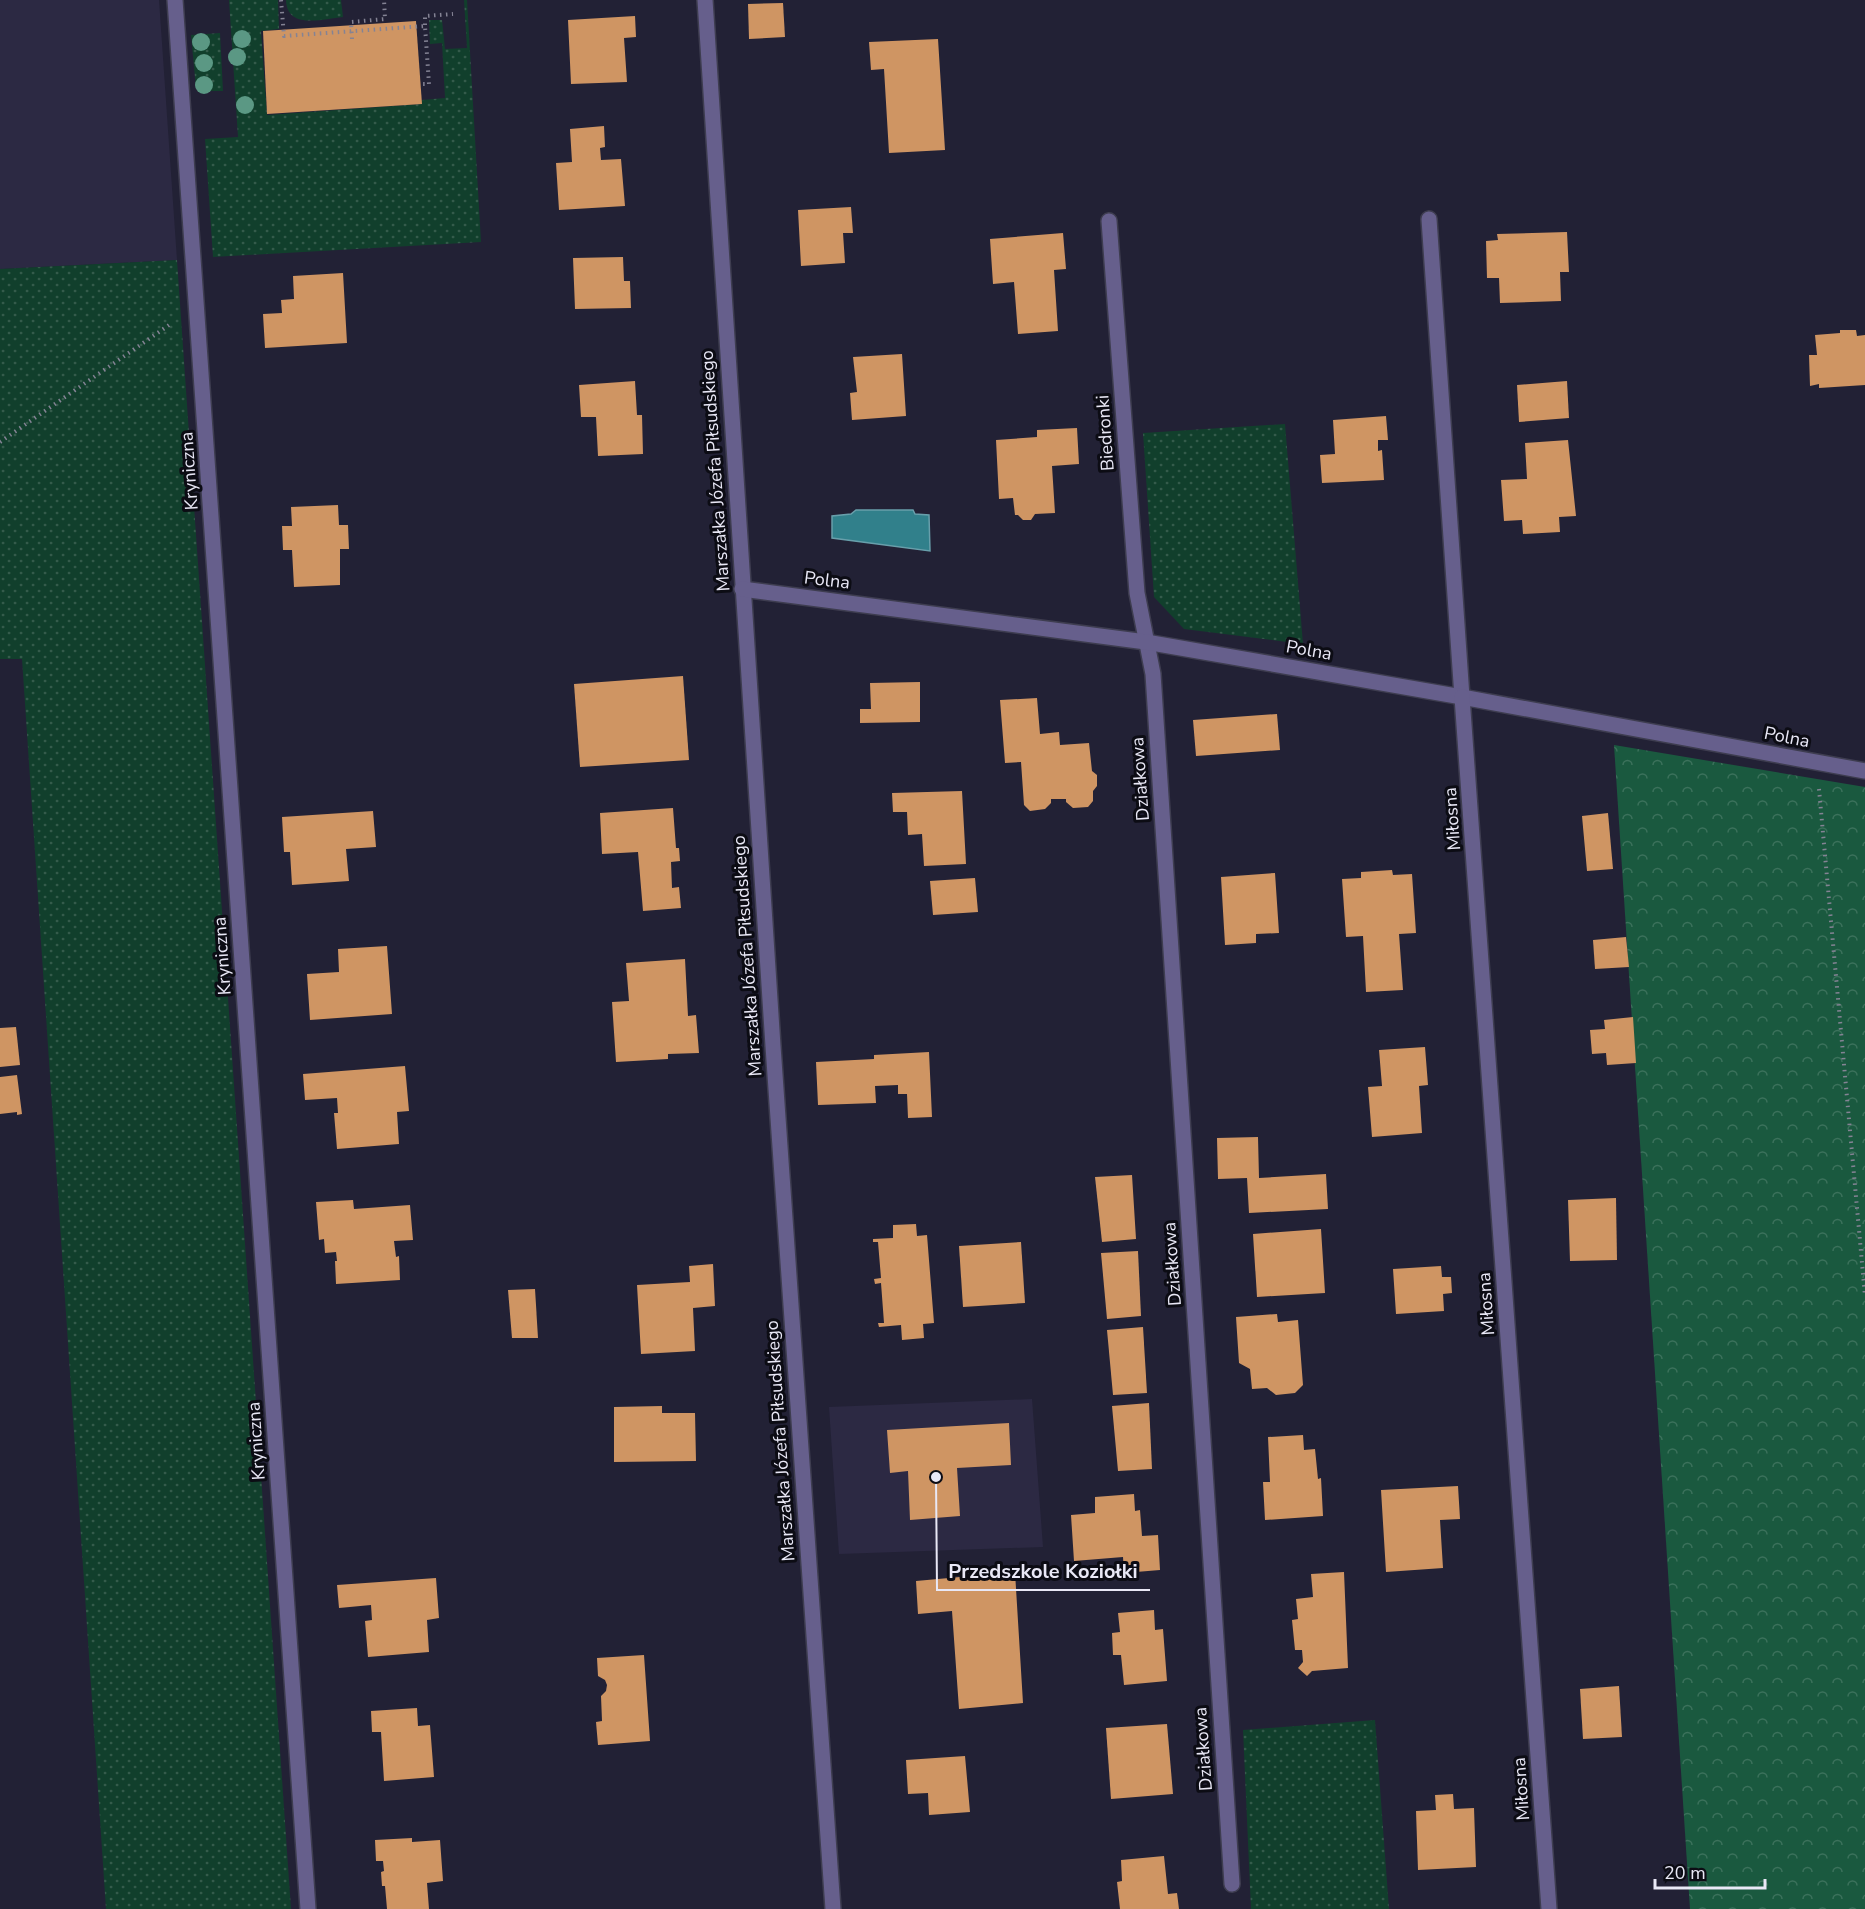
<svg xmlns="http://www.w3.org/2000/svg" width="1865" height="1909" font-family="'Nunito Sans',sans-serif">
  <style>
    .built { fill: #2c2943 }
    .grass { fill: url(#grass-dots) }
    .forest { fill: url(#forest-crowns) }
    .water { fill: #31808b; stroke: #689fab; stroke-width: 1.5 }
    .building { fill: #cf9563 }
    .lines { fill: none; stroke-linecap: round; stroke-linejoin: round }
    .lane-casing { stroke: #3e3d50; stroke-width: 18 }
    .street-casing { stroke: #3e3d50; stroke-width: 18 }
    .path { stroke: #848394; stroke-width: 4; stroke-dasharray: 1.5 4.5; stroke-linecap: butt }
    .lane { stroke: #665f8c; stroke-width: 15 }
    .street { stroke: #665f8c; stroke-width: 15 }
    .tree { fill: #5b9884 }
    .labels { text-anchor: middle; stroke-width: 6; stroke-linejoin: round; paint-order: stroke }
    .street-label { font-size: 18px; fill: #e9e8f6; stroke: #0c0c14 }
    .leader { fill: none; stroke: #e9e8f6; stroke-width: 2 }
    .callout-dot { fill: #e9e8f6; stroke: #0c0c14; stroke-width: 2 }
    .callout-label { font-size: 20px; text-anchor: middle; font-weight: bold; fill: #e9e8f6; stroke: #0c0c14; stroke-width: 6; stroke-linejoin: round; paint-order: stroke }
  </style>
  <defs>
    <pattern id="grass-dots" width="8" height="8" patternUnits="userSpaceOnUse" patternTransform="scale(1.5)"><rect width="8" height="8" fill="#113f2c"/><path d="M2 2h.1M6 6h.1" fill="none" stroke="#345b4b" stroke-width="1.8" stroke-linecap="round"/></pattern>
    <pattern id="forest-crowns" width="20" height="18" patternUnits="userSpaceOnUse" patternTransform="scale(1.5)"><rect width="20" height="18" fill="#1a593f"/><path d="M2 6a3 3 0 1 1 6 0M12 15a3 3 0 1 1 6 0" fill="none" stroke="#3b715b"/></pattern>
  </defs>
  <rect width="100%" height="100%" fill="#222135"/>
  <!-- built -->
  <g class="built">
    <polygon points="0,0 159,0 177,260 0,269"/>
    <polygon points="1032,1399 1043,1547 839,1554 829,1407"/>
  </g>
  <!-- grass -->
  <g class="grass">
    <polygon points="229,0 278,0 279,29 261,31 267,115 422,104 422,100 445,98 442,43 430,44 429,20 442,20 445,49 467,48 464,0 467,0 481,242 213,257 205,139 238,137"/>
    <path d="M286,0H341L343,17C322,19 287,30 286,0Z"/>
    <polygon points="220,33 223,91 199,91 196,88 191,35"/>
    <polygon points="177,260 291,1909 106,1909 22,659 0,659 0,269"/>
    <polygon points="1285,424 1303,644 1184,629 1154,597 1143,433"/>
    <polygon points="1375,1720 1389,1909 1251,1909 1243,1730"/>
  </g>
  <!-- forest -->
  <polygon class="forest" points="1614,745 1865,787 1865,1909 1690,1909"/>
  <!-- water -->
  <polygon class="water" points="856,510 913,510 915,514 929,515 930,551 832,538 832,516 851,514"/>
  <!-- building -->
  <g class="building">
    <polygon points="783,3 785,37 749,39 748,4"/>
    <polygon points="635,16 636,37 624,38 627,82 571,84 568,20"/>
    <polygon points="416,21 422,104 267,114 263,31"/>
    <polygon points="938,39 945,150 889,153 884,69 871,70 869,42"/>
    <polygon points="604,126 605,147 600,148 601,160 621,159 625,206 559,210 556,163 572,162 570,129"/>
    <polygon points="851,207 853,233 843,233 845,263 801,266 798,210"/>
    <polygon points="1567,232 1569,272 1560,272 1561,301 1500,303 1499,278 1487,278 1486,241 1498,240 1497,234"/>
    <polygon points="1063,233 1066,269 1054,270 1058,331 1018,334 1014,282 993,284 990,239"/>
    <polygon points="623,257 624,281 630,281 631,308 575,309 573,258"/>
    <polygon points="343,273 347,343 265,348 263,314 282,313 281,300 294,299 293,276"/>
    <polygon points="1840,330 1856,330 1857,336 1865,335 1865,385 1819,388 1819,384 1810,386 1809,355 1817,355 1815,335 1840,333"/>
    <polygon points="902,354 906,416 852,420 850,393 857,392 853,357"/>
    <polygon points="635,381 637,415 642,415 643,454 598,456 596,417 581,417 579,385"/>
    <polygon points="1567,381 1569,418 1519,422 1517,385"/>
    <polygon points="1386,416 1388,440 1378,440 1378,451 1382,450 1384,480 1322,483 1320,455 1335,454 1333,420"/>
    <polygon points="1077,428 1079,464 1052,466 1055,513 1035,514 1031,520 1023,520 1018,515 1015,515 1013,498 999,499 996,440 1037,437 1037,430"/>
    <polygon points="1568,440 1576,516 1559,517 1560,532 1523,534 1522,520 1504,521 1501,480 1527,479 1525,443"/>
    <polygon points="338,505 339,525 348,525 349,549 340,549 340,585 294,587 292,550 283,550 282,526 292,526 291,507"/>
    <polygon points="683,676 689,760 580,767 574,684"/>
    <polygon points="920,682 920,722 860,723 860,709 871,709 870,683"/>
    <polygon points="1037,698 1040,734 1059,732 1060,745 1089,743 1092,771 1097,775 1097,786 1093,791 1093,801 1088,807 1073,808 1066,802 1066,799 1051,799 1051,803 1045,809 1030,811 1024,805 1021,762 1005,763 1000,700"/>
    <polygon points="1277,714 1280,750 1196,756 1193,720"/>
    <polygon points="962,791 966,864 924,866 922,834 908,835 907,812 893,812 892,793"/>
    <polygon points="673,808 676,848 679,848 680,861 671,862 672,888 679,887 681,908 643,911 638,852 602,854 600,813"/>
    <polygon points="373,811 376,847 346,849 349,881 292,885 290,852 284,852 282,817"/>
    <polygon points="1608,813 1613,869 1587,871 1582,816"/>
    <polygon points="1392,870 1393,875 1412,874 1416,933 1399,934 1403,990 1366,992 1363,936 1346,937 1342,879 1361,878 1361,872"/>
    <polygon points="1275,873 1279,933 1256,934 1256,943 1225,945 1221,877"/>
    <polygon points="975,878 978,912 933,915 930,881"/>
    <polygon points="1626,937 1629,967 1595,969 1593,940"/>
    <polygon points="387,946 392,1014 310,1020 307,974 339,972 338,949"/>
    <polygon points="685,959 688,1016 696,1015 699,1053 668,1054 668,1059 616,1062 612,1002 629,1001 626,963"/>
    <polygon points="1633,1017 1636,1063 1607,1065 1606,1053 1592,1054 1590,1030 1605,1029 1604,1020"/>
    <polygon points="16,1027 20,1065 0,1067 0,1028"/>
    <polygon points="1425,1047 1428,1085 1419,1086 1422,1133 1372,1137 1368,1087 1382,1086 1379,1050"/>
    <polygon points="929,1052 932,1117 908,1118 907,1094 898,1094 898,1085 875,1086 876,1103 818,1105 816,1062 874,1059 874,1055"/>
    <polygon points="405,1066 409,1111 397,1112 399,1144 337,1149 334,1113 338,1113 337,1098 305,1100 303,1074"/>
    <polygon points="17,1075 22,1114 17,1115 17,1112 0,1114 0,1077"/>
    <polygon points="1258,1137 1259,1178 1326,1174 1328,1209 1249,1213 1247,1178 1218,1179 1217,1138"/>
    <polygon points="1132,1175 1136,1239 1102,1242 1095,1177"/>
    <polygon points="1616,1198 1617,1260 1570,1261 1568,1200"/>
    <polygon points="353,1200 354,1209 410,1205 413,1240 394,1241 396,1257 399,1256 400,1280 336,1284 335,1261 337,1261 336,1252 325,1253 324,1239 319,1240 316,1202"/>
    <polygon points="916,1224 917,1236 927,1235 934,1323 923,1324 924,1338 902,1340 901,1325 879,1327 878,1323 884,1323 881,1283 875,1284 874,1279 881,1278 878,1242 873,1242 873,1239 893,1238 893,1225"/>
    <polygon points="1321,1229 1325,1293 1257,1297 1253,1234"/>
    <polygon points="1021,1242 1025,1303 963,1307 959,1246"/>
    <polygon points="1138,1251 1141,1316 1107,1319 1101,1253"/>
    <polygon points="713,1264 715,1306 693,1308 695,1351 641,1354 637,1285 690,1282 689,1266"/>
    <polygon points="1441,1266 1442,1277 1451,1277 1452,1293 1443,1294 1444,1311 1396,1314 1393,1269"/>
    <polygon points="535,1289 538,1338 512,1338 508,1290"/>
    <polygon points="1277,1314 1278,1322 1298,1320 1303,1385 1295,1393 1276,1395 1267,1388 1252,1389 1250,1369 1239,1363 1236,1317"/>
    <polygon points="1143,1327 1147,1393 1113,1395 1107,1330"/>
    <polygon points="1149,1403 1152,1469 1118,1471 1112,1406"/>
    <polygon points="662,1406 662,1413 695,1413 696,1461 614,1462 614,1407"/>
    <polygon points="1009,1423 1011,1465 957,1468 960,1516 910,1520 908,1471 890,1473 887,1430"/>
    <polygon points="1303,1435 1304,1450 1315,1449 1318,1479 1321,1478 1323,1516 1265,1520 1263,1482 1270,1482 1268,1437"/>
    <polygon points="1458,1486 1460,1519 1440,1520 1443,1568 1386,1572 1381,1490"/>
    <polygon points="1134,1494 1135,1511 1140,1510 1142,1536 1158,1535 1160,1570 1124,1573 1123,1557 1074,1561 1071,1515 1095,1513 1095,1497"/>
    <polygon points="1015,1572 1023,1703 959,1709 952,1611 918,1614 916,1581"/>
    <polygon points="1344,1572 1348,1668 1312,1671 1307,1676 1298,1668 1303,1662 1302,1650 1295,1650 1292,1620 1298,1619 1296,1599 1313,1597 1311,1574"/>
    <polygon points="436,1578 439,1618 427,1620 429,1652 368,1657 365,1621 372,1620 371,1605 339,1608 337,1585"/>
    <polygon points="1154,1610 1155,1630 1163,1629 1167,1681 1124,1685 1121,1655 1113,1655 1112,1633 1120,1632 1118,1613"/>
    <polygon points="644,1655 650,1741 598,1745 596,1722 602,1721 601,1696 606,1691 607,1685 605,1680 598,1676 597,1658"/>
    <polygon points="1619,1686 1622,1737 1583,1739 1580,1689"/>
    <polygon points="417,1708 418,1726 430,1725 434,1777 384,1781 381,1732 372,1732 371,1711"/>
    <polygon points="1167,1724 1173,1794 1111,1799 1106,1728"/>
    <polygon points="965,1756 970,1812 929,1815 928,1793 908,1794 906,1760"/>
    <polygon points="1453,1794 1454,1809 1474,1808 1476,1867 1418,1870 1416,1811 1436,1810 1435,1795"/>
    <polygon points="412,1838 412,1842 440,1840 443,1881 427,1883 429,1909 387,1909 385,1886 382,1886 381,1872 384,1871 383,1861 376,1861 375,1840"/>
    <polygon points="1164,1856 1168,1894 1177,1893 1179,1909 1120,1909 1117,1882 1122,1881 1121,1860"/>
  </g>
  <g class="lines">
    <defs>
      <polyline id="lane" points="1429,219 1462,697"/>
      <g id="street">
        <polyline points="175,0 308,1909"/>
        <polyline points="705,0 773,1046 833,1909"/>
        <polyline points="1109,221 1137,593 1153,674 1232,1884"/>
        <polyline points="742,589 1146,642 1462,697 1865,771"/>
        <polyline points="1462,697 1549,1909"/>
      </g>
    </defs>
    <!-- lane casing -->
    <use href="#lane" class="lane-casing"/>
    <!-- street casing -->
    <use href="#street" class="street-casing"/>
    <!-- path -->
    <g class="path">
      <polyline points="281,0 284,36 425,26 429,84 420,84"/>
      <polyline points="425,25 425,16 453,14"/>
      <polyline points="352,39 351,22 385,19 384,0"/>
      <polyline points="0,442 172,323"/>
      <polyline points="1819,789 1865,1296"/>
    </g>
    <!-- lane -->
    <use href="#lane" class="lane"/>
    <!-- street -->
    <use href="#street" class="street"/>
  </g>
  <!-- trees -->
  <g class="tree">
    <circle cx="242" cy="39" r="9"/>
    <circle cx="201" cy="42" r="9"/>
    <circle cx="237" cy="57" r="9"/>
    <circle cx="204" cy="63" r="9"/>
    <circle cx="204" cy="85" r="9"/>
    <circle cx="245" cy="105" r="9"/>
  </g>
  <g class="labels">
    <!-- street labels -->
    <g class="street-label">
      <text transform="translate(1105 433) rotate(-94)" y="6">Biedronki</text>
      <text transform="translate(189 471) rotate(-94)" y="6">Kryniczna</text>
      <text transform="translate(715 471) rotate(-94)" y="6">Marszałka Józefa Piłsudskiego</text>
      <text transform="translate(827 580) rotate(7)" y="6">Polna</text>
      <text transform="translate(1309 650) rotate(10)" y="6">Polna</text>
      <text transform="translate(1787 737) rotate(11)" y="6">Polna</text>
      <text transform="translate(1140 779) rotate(-94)" y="6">Działkowa</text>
      <text transform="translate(1452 819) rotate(-94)" y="6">Miłosna</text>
      <text transform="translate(222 956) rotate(-94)" y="6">Kryniczna</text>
      <text transform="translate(747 956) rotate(-94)" y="6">Marszałka Józefa Piłsudskiego</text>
      <text transform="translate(1172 1264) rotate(-94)" y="6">Działkowa</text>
      <text transform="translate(1486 1304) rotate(-94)" y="6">Miłosna</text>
      <text transform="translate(256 1441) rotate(-94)" y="6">Kryniczna</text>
      <text transform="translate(780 1441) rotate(-94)" y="6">Marszałka Józefa Piłsudskiego</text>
      <text transform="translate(1203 1749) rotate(-94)" y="6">Działkowa</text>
      <text transform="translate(1521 1789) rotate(-94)" y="6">Miłosna</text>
    </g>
  </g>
  <!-- callouts -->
  <path class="leader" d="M936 1477L937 1590H1150"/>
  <circle class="callout-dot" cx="936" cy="1477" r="6"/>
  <g class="callout-label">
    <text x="1043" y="1578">Przedszkole Koziołki</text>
  </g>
  <!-- scale -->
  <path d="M1655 1879v9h110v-9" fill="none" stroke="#e9e8f6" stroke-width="3"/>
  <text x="1664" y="1879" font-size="18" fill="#e9e8f6" stroke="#0c0c14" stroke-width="4.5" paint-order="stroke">20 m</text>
</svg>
